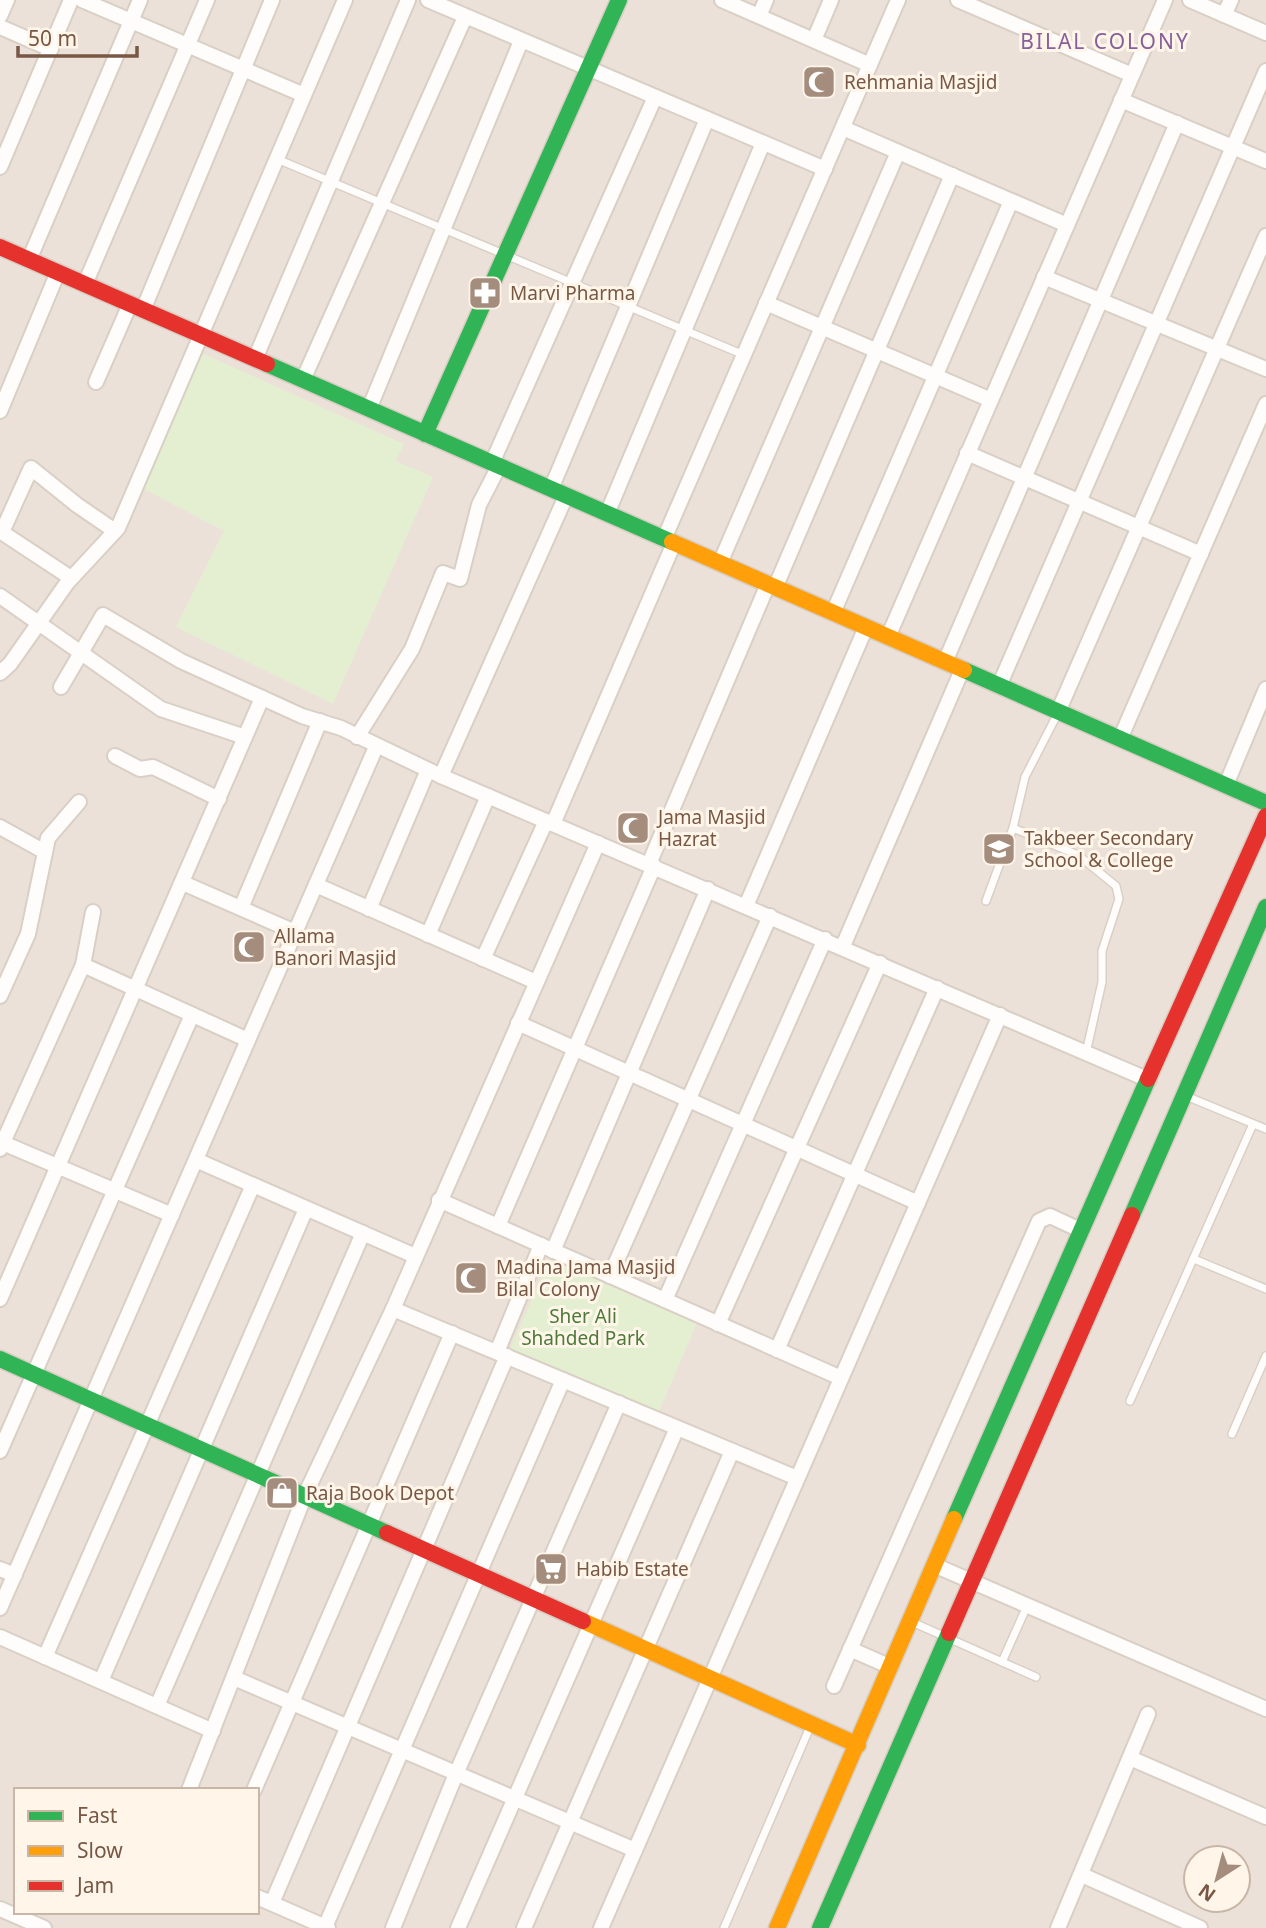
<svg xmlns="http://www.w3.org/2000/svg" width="1266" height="1928" font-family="'Noto Sans',sans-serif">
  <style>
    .industrial { fill: #ebe1d8; fill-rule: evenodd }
    .green { fill: #e3efd0 }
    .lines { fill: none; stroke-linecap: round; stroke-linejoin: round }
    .lane-casing { stroke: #d9cfc5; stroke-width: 10 }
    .street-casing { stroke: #d9cfc5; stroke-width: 18 }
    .fast-casing { stroke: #d8cdc3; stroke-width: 19 }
    .slow-casing { stroke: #d8cdc3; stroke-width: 19 }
    .jam-casing { stroke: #d8cdc3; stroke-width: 19 }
    .lane { stroke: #fefdfb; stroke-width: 7 }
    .street { stroke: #fefdfb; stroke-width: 14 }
    .fast { stroke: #30b455; stroke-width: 16 }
    .slow { stroke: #ff9f0a; stroke-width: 16 }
    .jam { stroke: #e5322d; stroke-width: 16 }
    .labels { text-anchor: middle; stroke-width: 6; stroke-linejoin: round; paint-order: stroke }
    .poi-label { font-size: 19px; fill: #785745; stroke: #fff6e9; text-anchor: start }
    .park-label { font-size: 19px; fill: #4c7a39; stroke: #fff6e9 }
    .neighbourhood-label { font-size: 21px; letter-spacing: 2px; fill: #87609c; stroke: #fff6e9 }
  </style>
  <rect width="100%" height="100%" fill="#f8f2e7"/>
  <!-- industrial -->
  <path class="industrial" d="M0,0H1266V1928H0ZM16,1790H257V1912H16ZM1196,1858H1238V1900H1196Z"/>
  <!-- green -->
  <g class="green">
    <polygon points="195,350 404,444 396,461 433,477 333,704 176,627 224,531 136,485"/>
    <polygon points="553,1251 700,1316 656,1419 507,1356"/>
  </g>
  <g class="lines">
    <defs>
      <g id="lane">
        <polyline points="277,159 744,355"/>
        <polyline points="1013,828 1078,855 1116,886 1119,899 1102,951 1102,982 1086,1053"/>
        <polyline points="986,901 1013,828 1025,777 1058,713"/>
        <polyline points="1186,1096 1266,1129"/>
        <polyline points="1194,1259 1266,1289"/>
        <polyline points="1130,1401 1253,1124"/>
        <polyline points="1232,1434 1266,1356"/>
        <polyline points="912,1622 1036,1677"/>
        <polyline points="1002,1662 1027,1606"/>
        <polyline points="724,1928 810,1727"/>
      </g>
      <g id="street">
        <polyline points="82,0 304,95"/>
        <polyline points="428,0 825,169"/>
        <polyline points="722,0 870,65"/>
        <polyline points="958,0 1132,75"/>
        <polyline points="1190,0 1266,33"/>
        <polyline points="1224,15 1231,0"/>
        <polyline points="0,16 7,0"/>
        <polyline points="759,16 766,0"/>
        <polyline points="0,27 51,49"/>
        <polyline points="814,40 831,0"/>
        <polyline points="1121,100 1266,161"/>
        <polyline points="843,128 1067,225"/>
        <polyline points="0,167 71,0"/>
        <polyline points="29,260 140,0"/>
        <polyline points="1044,277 1266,369"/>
        <polyline points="85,284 207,0"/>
        <polyline points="766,303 991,400"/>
        <polyline points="143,310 272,0"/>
        <polyline points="255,359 408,0"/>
        <polyline points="303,380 465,17"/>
        <polyline points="96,382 130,304"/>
        <polyline points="369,409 521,41"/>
        <polyline points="0,411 58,272"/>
        <polyline points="967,453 1201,554"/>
        <polyline points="492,463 655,97"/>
        <polyline points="551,489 707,119"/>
        <polyline points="607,514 763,143"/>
        <polyline points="0,531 71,578"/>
        <polyline points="2,532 31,468 77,505 115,531"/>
        <polyline points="664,539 898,0"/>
        <polyline points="720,563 898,152"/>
        <polyline points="775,588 952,175"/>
        <polyline points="0,596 161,709 245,737"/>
        <polyline points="833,613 1011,201"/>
        <polyline points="888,637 1165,0"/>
        <polyline points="945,662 1177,123"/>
        <polyline points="0,673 10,664 67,583 118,528 345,0"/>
        <polyline points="999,686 1266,71"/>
        <polyline points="61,687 103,615 181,661 302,716 341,728 441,776 1149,1080"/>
        <polyline points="1058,712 1266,236"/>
        <polyline points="357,737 412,649 443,573 460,579 479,505 499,466"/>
        <polyline points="1120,739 1266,404"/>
        <polyline points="115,756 140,769 153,767 219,799"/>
        <polyline points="441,776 566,496"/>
        <polyline points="1226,785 1266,689"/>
        <polyline points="553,824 674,543"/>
        <polyline points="0,827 45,852"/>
        <polyline points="649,864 768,584"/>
        <polyline points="183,883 295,932"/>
        <polyline points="316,885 536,982"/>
        <polyline points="746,906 866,627"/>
        <polyline points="241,908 320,721"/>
        <polyline points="369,909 428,770"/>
        <polyline points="428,935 488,796"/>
        <polyline points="843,946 962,670"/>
        <polyline points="483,959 546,821"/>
        <polyline points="83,965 248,1040"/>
        <polyline points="0,996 28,934 48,838 79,802"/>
        <polyline points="518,1023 918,1203"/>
        <polyline points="3,1143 172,1215"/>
        <polyline points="0,1149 83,965 93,912"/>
        <polyline points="196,1160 415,1256"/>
        <polyline points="439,1200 841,1378"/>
        <polyline points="498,1226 654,866"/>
        <polyline points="553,1251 708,889"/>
        <polyline points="610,1276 770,916"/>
        <polyline points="0,1299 262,698"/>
        <polyline points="665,1300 825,939"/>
        <polyline points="393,1309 797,1478"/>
        <polyline points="718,1324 880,963"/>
        <polyline points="777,1350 937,988"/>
        <polyline points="497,1352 541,1245"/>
        <polyline points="0,1451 192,1015"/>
        <polyline points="934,1565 1266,1709"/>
        <polyline points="0,1569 15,1575"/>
        <polyline points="0,1608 376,747"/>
        <polyline points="0,1637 213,1731"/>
        <polyline points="850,1649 891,1667"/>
        <polyline points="45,1657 253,1185"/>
        <polyline points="234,1678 635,1850"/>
        <polyline points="101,1681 306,1209"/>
        <polyline points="834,1686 1039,1221 1050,1216 1080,1230"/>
        <polyline points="157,1706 363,1233"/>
        <polyline points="1130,1758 1266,1817"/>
        <polyline points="189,1790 305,1495 393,1309 598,843"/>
        <polyline points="254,1790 452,1333"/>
        <polyline points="1082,1875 1200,1928"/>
        <polyline points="257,1897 328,1928"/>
        <polyline points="272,1903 507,1356"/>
        <polyline points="0,1909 44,1928"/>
        <polyline points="325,1927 563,1380"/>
        <polyline points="393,1928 456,1774 619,1403"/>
        <polyline points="458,1928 677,1428"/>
        <polyline points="524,1928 732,1451"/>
        <polyline points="601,1928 1000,1015"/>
        <polyline points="1058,1928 1148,1714"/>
      </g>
      <g id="fast">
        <polyline points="267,364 672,542"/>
        <polyline points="425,434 619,0"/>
        <polyline points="964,670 1266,803"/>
        <polyline points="1132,1215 1266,907"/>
        <polyline points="0,1359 387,1533"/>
        <polyline points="954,1519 1148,1079"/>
        <polyline points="820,1928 949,1633"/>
      </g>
      <g id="slow">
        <polyline points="672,542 964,670"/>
        <polyline points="583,1621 858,1745"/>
        <polyline points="777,1928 954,1519"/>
      </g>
      <g id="jam">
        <polyline points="0,247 267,364"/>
        <polyline points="1148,1079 1266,816"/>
        <polyline points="387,1533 583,1621"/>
        <polyline points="949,1633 1132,1215"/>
      </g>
    </defs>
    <!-- lane casing -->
    <use href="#lane" class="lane-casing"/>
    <!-- street casing -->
    <use href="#street" class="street-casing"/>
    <!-- fast casing -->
    <use href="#fast" class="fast-casing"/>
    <!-- slow casing -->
    <use href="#slow" class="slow-casing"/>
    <!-- jam casing -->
    <use href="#jam" class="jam-casing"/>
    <!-- lane -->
    <use href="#lane" class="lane"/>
    <!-- street -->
    <use href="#street" class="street"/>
    <!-- fast -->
    <use href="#fast" class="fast"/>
    <!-- slow -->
    <use href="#slow" class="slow"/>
    <!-- jam -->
    <use href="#jam" class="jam"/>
  </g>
  <!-- icons -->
  <defs>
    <symbol id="mosque-square" viewBox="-11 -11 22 22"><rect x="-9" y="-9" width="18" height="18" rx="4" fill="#a58d7e" stroke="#fff6e9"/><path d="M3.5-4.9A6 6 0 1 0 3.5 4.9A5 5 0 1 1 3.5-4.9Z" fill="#fff"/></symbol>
    <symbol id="pharmacy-square" viewBox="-11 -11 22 22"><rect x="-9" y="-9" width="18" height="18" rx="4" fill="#a58d7e" stroke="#fff6e9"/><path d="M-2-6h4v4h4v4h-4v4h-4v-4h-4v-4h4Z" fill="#fff"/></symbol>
    <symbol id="university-square" viewBox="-11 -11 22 22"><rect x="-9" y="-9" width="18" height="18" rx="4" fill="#a58d7e" stroke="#fff6e9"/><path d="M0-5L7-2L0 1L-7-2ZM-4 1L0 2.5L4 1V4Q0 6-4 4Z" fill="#fff"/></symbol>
    <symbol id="shop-square" viewBox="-11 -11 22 22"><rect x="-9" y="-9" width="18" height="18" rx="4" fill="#a58d7e" stroke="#fff6e9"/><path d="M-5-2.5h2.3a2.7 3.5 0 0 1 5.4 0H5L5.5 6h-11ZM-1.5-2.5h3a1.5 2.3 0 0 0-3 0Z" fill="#fff"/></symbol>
    <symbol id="supermarket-square" viewBox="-11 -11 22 22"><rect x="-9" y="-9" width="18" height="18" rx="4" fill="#a58d7e" stroke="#fff6e9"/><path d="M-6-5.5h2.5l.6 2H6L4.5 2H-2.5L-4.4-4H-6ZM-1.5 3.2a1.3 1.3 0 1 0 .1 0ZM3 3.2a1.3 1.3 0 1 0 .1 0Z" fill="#fff"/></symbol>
  </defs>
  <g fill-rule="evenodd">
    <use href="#mosque-square" x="800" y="63" width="38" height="38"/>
    <use href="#pharmacy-square" x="466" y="274" width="38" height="38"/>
    <use href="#mosque-square" x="614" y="809" width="38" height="38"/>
    <use href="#university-square" x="980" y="830" width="38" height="38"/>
    <use href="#mosque-square" x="230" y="928" width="38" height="38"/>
    <use href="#mosque-square" x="452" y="1259" width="38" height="38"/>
    <use href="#shop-square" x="263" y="1474" width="38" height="38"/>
    <use href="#supermarket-square" x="532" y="1550" width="38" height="38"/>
  </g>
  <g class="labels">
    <!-- poi labels -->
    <g class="poi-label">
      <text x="844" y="89">Rehmania Masjid</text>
      <text x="510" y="300">Marvi Pharma</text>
      <text x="658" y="824">Jama Masjid<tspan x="658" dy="22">Hazrat</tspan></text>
      <text x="1024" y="845">Takbeer Secondary<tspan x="1024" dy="22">School &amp; College</tspan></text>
      <text x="274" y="943">Allama<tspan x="274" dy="22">Banori Masjid</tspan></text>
      <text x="496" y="1274">Madina Jama Masjid<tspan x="496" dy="22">Bilal Colony</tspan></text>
      <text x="306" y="1500">Raja Book Depot</text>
      <text x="576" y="1576">Habib Estate</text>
    </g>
    <!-- park labels -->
    <g class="park-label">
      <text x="583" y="1323">Sher Ali<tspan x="583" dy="22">Shahded Park</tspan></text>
    </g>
    <!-- neighbourhood labels -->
    <g class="neighbourhood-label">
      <text x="1105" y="49">BILAL COLONY</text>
    </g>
  </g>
  <!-- legend -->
  <rect x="14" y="1788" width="245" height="126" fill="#fff6e9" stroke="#c9b6a7" stroke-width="2"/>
  <rect x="28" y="1811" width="35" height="10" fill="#30b455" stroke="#c9b6a7" stroke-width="2"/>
  <text x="77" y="1823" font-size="21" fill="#785745">Fast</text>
  <rect x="28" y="1846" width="35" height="10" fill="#ff9f0a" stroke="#c9b6a7" stroke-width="2"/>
  <text x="77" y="1858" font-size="21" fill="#785745">Slow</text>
  <rect x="28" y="1881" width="35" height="10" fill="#e5322d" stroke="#c9b6a7" stroke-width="2"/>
  <text x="77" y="1893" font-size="21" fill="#785745">Jam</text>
  <!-- north arrow -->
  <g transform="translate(1217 1879) rotate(216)"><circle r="33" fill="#fff6e9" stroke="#c9b6a7" stroke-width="2"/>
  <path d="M0-5L12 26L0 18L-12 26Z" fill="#a58d7e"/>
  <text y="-10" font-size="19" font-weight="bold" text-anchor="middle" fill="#785745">N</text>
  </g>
  <!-- scale -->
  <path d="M18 46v10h119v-10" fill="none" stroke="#785745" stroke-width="3.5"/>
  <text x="28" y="46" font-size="21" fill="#785745" stroke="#fff6e9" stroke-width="5" paint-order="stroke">50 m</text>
</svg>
